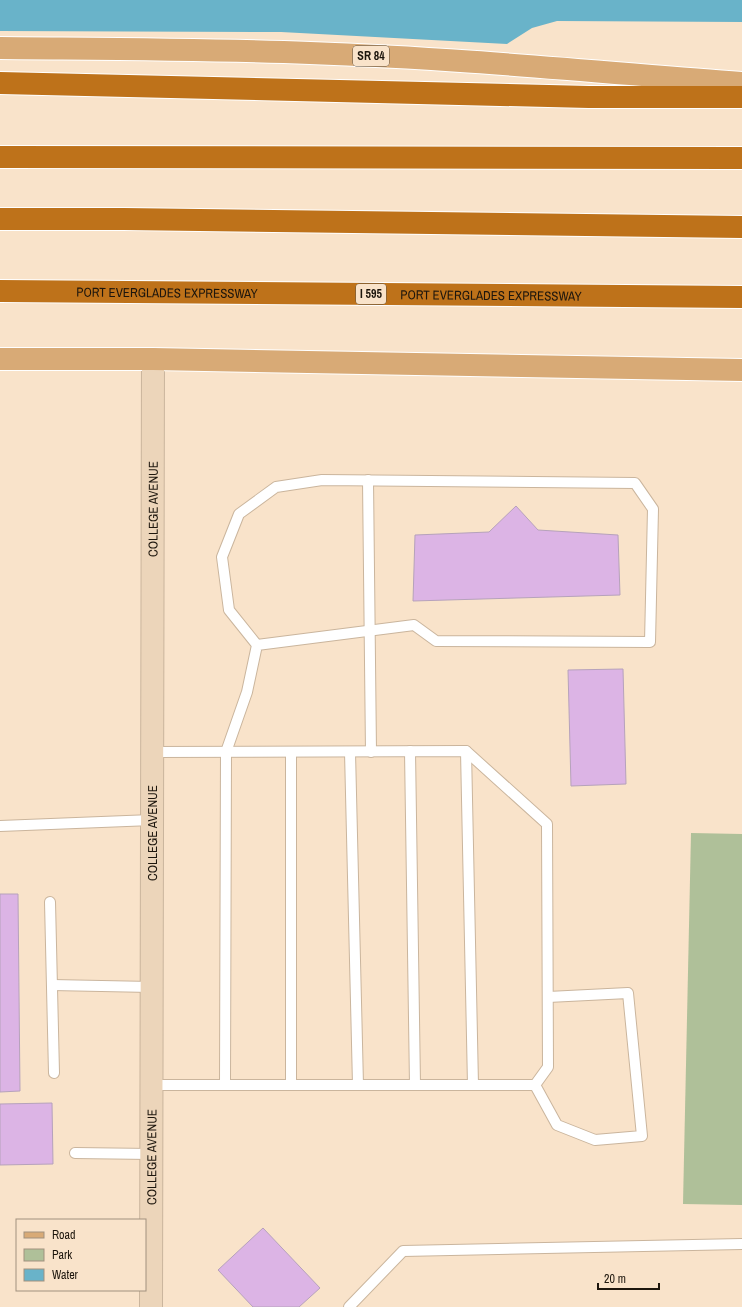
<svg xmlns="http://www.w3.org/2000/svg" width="742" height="1307" font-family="'Archivo Narrow',sans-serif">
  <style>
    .green { fill: #afc099 }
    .water { fill: #69b3c9 }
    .building { fill: #dcb4e5; stroke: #b6a2bb }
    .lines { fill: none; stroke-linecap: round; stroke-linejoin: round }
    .lane-casing { stroke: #cab59d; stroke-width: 12 }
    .secondary-casing { stroke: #cab59d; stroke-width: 24 }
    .primary-casing { stroke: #fff; stroke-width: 24 }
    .highway-casing { stroke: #fff; stroke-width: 24 }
    .lane { stroke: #fff; stroke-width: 10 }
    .secondary { stroke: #ecd5ba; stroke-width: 22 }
    .primary { stroke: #d8aa76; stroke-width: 22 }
    .highway { stroke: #be721a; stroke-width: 22 }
    .labels { text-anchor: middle; stroke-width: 4; stroke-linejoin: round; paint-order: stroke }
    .shield { fill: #f9e3ca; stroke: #5f5446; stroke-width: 1 }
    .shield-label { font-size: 12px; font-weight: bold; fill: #1d160d }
    .street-label { font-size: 13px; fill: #1d160d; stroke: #f9e3ca }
  </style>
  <rect width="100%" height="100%" fill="#f9e3ca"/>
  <!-- green -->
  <polygon class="green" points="691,833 742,834 742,1205 683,1204"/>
  <!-- water -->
  <polygon class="water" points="0,0 742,0 742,22 557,21 532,28 507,44 281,32 0,31"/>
  <!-- building -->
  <g class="building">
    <polygon points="516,506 538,530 618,535 620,595 413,601 415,535 489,532"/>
    <polygon points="623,669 626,784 571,786 568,670"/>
    <polygon points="0,894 18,894 20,1091 0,1092"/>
    <polygon points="52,1103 53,1164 0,1165 0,1104"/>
    <polygon points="263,1228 320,1288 299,1307 253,1307 218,1270"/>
  </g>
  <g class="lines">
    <defs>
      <g id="lane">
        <polyline points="368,480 371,752"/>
        <polyline points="410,751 415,1085"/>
        <polyline points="466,751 473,1085"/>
        <polyline points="291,752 291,1085"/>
        <polyline points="350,752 358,1085"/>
        <polyline points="0,826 152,820"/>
        <polyline points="50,902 54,1073"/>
        <polyline points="52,985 151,987"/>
        <polyline points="225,1084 226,752 247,692 257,645 229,610 222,557 239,514 276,487 322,480 635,483 653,509 650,642 436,641 414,625 257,645"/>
        <polyline points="151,1085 535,1085 548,1067 547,824 466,751 152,752"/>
        <polyline points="535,1085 557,1125 595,1140 642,1136 628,993 548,997"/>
        <polyline points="75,1153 151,1154"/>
        <polyline points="349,1307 403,1251 742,1244"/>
      </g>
      <g id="secondary">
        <path id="s1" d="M151,1307L153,359"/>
      </g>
      <g id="primary">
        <path d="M0,48C103,49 207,49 310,53C454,58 598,72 742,83"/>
        <polyline points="0,359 153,359 742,370"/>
      </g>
      <g id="highway">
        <polyline points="0,83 589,97 742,97"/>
        <polyline points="0,157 742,158"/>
        <polyline points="0,219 124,219 742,227"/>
        <path id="s2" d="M0,291L742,297"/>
      </g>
    </defs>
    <!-- lane casing -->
    <use href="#lane" class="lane-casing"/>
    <!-- secondary casing -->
    <use href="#secondary" class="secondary-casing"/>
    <!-- primary casing -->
    <use href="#primary" class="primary-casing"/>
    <!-- highway casing -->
    <use href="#highway" class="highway-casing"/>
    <!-- lane -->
    <use href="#lane" class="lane"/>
    <!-- secondary -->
    <use href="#secondary" class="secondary"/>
    <!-- primary -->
    <use href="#primary" class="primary"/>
    <!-- highway -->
    <use href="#highway" class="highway"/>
  </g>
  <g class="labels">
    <!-- shield labels -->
    <g class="shield">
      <rect x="353" y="46" width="36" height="20" rx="3"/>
      <rect x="356" y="284" width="30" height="20" rx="3"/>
    </g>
    <g class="shield-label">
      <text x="371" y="60">SR 84</text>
      <text x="371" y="298">I 595</text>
    </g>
    <!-- street labels -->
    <g class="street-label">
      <text dy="5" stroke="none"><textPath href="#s2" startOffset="167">PORT EVERGLADES EXPRESSWAY</textPath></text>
      <text dy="5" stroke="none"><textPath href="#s2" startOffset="491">PORT EVERGLADES EXPRESSWAY</textPath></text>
      <text dy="5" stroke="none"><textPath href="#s1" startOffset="798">COLLEGE AVENUE</textPath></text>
      <text dy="5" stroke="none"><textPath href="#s1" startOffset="474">COLLEGE AVENUE</textPath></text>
      <text dy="5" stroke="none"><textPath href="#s1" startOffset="150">COLLEGE AVENUE</textPath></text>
    </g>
  </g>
  <!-- legend -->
  <rect x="16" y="1219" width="130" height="72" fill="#f9e3ca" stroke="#a1917e"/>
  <rect x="24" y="1232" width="20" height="6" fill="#d8aa76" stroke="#a1917e"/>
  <text x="52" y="1239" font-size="12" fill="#1d160d">Road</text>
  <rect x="24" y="1249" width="20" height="12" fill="#afc099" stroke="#a1917e"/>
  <text x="52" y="1259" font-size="12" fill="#1d160d">Park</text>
  <rect x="24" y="1269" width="20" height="12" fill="#69b3c9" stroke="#a1917e"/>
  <text x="52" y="1279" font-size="12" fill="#1d160d">Water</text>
  <!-- scale -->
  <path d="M598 1283v6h61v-6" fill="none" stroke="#1d160d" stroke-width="2"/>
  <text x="604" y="1283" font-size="12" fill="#1d160d" stroke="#f9e3ca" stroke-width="3" paint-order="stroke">20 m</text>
</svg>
